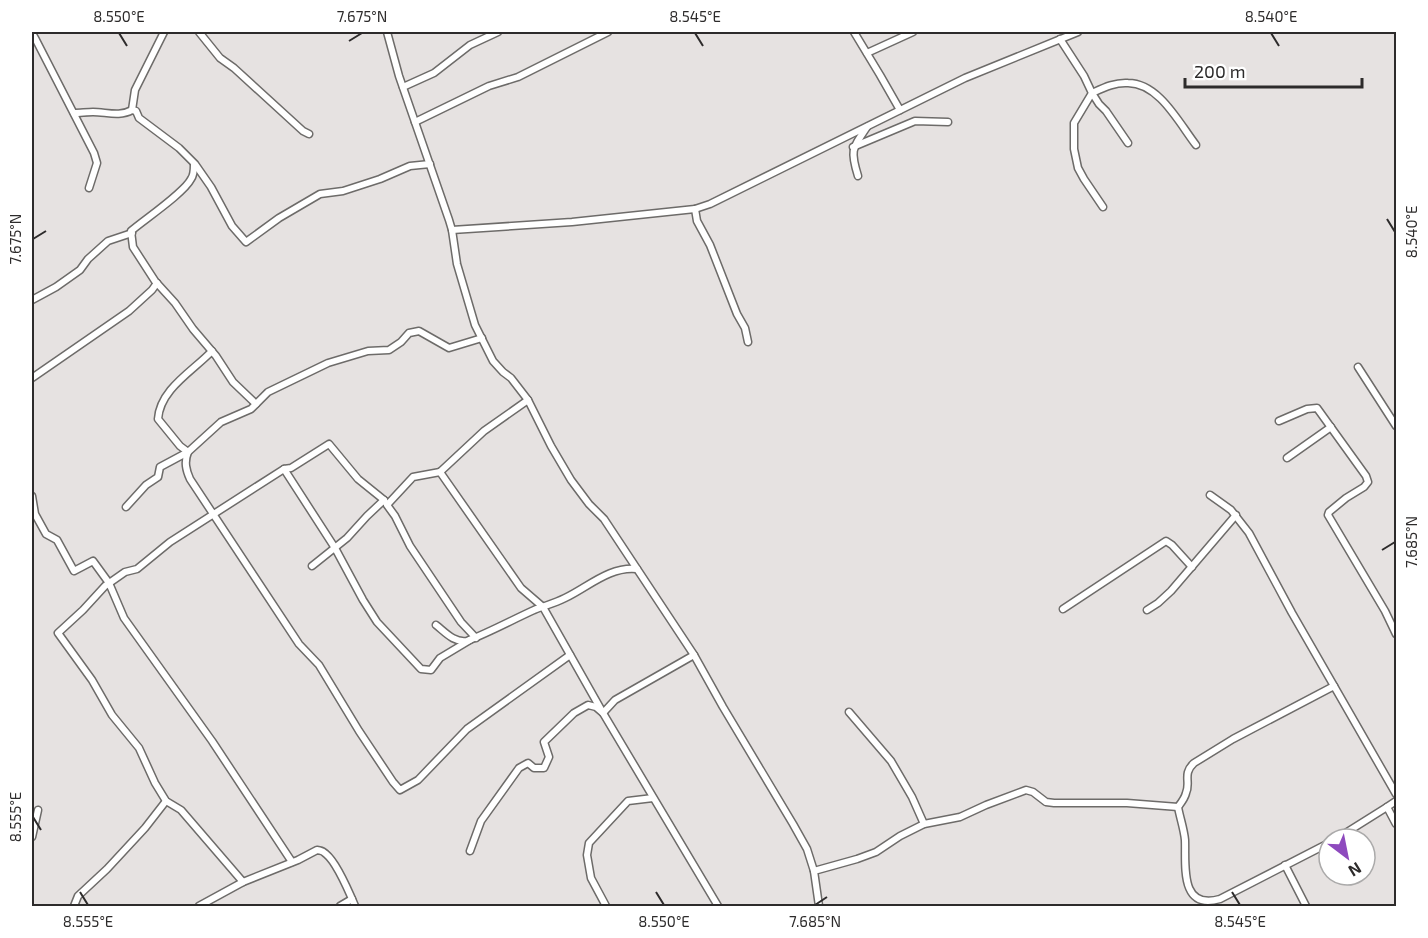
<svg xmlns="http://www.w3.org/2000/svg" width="1428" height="938" font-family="'Exo 2',sans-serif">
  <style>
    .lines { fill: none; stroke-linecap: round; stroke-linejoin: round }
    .minor-casing { stroke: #6d6b69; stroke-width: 9 }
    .minor { stroke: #fff; stroke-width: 6 }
    .ticks { fill: none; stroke: #2d2b2b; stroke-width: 2 }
    .neatline { fill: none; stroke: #2d2b2b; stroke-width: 2 }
    .ticks-label { font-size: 15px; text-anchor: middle; fill: #2d2b2b }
  </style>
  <rect width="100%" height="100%" fill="#e6e2e1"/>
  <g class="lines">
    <defs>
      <g id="minor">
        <polyline points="199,32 220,58 234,68 303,131 309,134"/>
        <polyline points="387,32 399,76 449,220 452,230 457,264 475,325 493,361 503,372 511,378 528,400 551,446 571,480 589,504 604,519 694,655 723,707 793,824 807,849 814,871"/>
        <polyline points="854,32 880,75 900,110"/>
        <polyline points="32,33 36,40 94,153 97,163 89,188"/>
        <polyline points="1060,39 1084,76 1092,93 1074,123 1074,149 1078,168 1084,179 1103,207"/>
        <polyline points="867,53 913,32"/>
        <polyline points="403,87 434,73 470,45 498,32"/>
        <polyline points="132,110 135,90 164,32"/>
        <path d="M74,113C80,113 87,112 93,112C106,112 120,117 132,110L136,111L139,118L179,148L195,164L211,187L232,226L246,242L279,218L320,194L343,191L380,179L410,166L430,164"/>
        <polyline points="415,122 489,86 518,77 608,32"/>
        <path d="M1128,143L1106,111L1099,104L1092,93C1103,88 1115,82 1128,83C1159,83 1179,123 1196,145"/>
        <polyline points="853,147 915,121 948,122"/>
        <path d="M194,165C194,170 194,175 191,179C184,193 145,219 131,231L133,247L155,281L175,303L193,329L216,356L233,382L256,404"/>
        <path d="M858,176C850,150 852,149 867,127"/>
        <polyline points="695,209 697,221 710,245 737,314 745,328 748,342"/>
        <polyline points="452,230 572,222 695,209 710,204 965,78 1078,32"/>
        <polyline points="32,300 56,287 80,270 88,259 108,241 132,233"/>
        <path d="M212,351C193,371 160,389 158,419L180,446L188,452C184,462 186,470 190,479L299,644L319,665L359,731L393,782L400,790L418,780L467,729L570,655"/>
        <polyline points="1358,367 1396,426"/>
        <polyline points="32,378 129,311 152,290 157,283"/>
        <polyline points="528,400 484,431 440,472 521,588 543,607 603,713 718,906"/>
        <polyline points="1279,421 1307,409 1317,408 1366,476 1368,482 1364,487 1346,498 1329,512 1328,515 1385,611 1396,634"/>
        <polyline points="1287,458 1331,427"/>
        <polyline points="284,469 335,548 363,600 377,622 421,669 431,670 440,658 470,640"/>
        <polyline points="440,472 413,477 387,505 395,516 410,546 461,622 476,638"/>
        <polyline points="1210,495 1231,510 1249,533 1292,613 1334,686"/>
        <polyline points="32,496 35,514 46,534 57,540 74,571 93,561 109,583 124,618 212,741 292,862"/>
        <polyline points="126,507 146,485 158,477 160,467 188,452 221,422 251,409 268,392 328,363 368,351 389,350 401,342 409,333 419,331 449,348 482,338"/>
        <polyline points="312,566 347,538 367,516 384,500 385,502"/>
        <polyline points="1063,609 1166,541 1172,545 1192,567"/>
        <polyline points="1147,610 1158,603 1171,591 1236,515"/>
        <path d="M436,625C445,632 454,643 467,641C490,632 512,620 534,610C544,606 555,603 565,598C588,587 610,566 637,569"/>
        <polyline points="849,712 891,761 912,797 924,824"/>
        <polyline points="1396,801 1387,807 1396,824"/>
        <polyline points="32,837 38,810"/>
        <polyline points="1336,839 1387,807"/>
        <path d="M1329,843L1220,899C1179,911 1186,864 1185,840C1184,829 1180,818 1178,807C1181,803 1185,798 1186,793C1191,782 1182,774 1194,763L1233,739L1334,686L1396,794"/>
        <polyline points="470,851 481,821 519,768 528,763 534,768 544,768 549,757 544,742 574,713 588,705 596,707 603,713 615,700 694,655"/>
        <polyline points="1285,865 1306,906"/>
        <polyline points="243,882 181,810 166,801 155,783 139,748 112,715 92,680 58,633 83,610 105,586 125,572 137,569 170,542 284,469 291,468 329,444 358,479 384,500"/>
        <polyline points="74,906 78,896 107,869 145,828 166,801"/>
        <path d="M199,906L243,882L298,860L317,850C322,851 322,850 326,854C336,862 350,894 355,906"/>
        <polyline points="340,906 352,899"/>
        <polyline points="606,906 591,878 587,855 589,843 628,801 653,798"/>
        <polyline points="819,906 814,871 857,859 876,852 900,836 924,824 960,817 986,805 1026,790 1033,792 1046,802 1054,803 1127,803 1178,807"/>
      </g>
    </defs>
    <!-- minor casing -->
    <use href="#minor" class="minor-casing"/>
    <!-- minor -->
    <use href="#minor" class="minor"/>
  </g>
  <!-- ticks -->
  <path class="ticks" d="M119,33L127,46M695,33L703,46M1271,33L1279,46M349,41L362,33M1387,219L1395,232M33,239L46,231M1382,550L1395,542M33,817L41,830M80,892L88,905M656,892L664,905M1232,892L1240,905M815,905L827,897"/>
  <!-- border -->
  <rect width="1428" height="938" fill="none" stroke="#ffffff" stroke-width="66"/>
  <!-- north arrow -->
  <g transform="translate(1347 857) rotate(148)"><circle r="28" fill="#ffffff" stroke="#abaaaa" stroke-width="1.5"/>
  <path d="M0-4.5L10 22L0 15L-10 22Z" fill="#8e4abe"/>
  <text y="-9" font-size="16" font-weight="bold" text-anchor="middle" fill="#2d2b2b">N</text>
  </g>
  <!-- scale -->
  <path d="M1185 78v9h177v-9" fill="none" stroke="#2d2b2b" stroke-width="3"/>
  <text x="1194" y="78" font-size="18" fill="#2d2b2b" stroke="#ffffff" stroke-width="4.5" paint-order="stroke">200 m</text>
  <rect x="33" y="33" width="1362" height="872" class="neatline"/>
  <g class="ticks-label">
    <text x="119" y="22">8.550°E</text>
    <text x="362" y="22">7.675°N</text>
    <text x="695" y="22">8.545°E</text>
    <text x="1271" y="22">8.540°E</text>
    <text transform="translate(1412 232) rotate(-90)" y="5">8.540°E</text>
    <text transform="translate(16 239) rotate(-90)" y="5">7.675°N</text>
    <text transform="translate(1412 542) rotate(-90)" y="5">7.685°N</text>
    <text transform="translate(16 817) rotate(-90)" y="5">8.555°E</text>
    <text x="88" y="927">8.555°E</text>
    <text x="664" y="927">8.550°E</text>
    <text x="815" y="927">7.685°N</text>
    <text x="1240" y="927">8.545°E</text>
  </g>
</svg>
